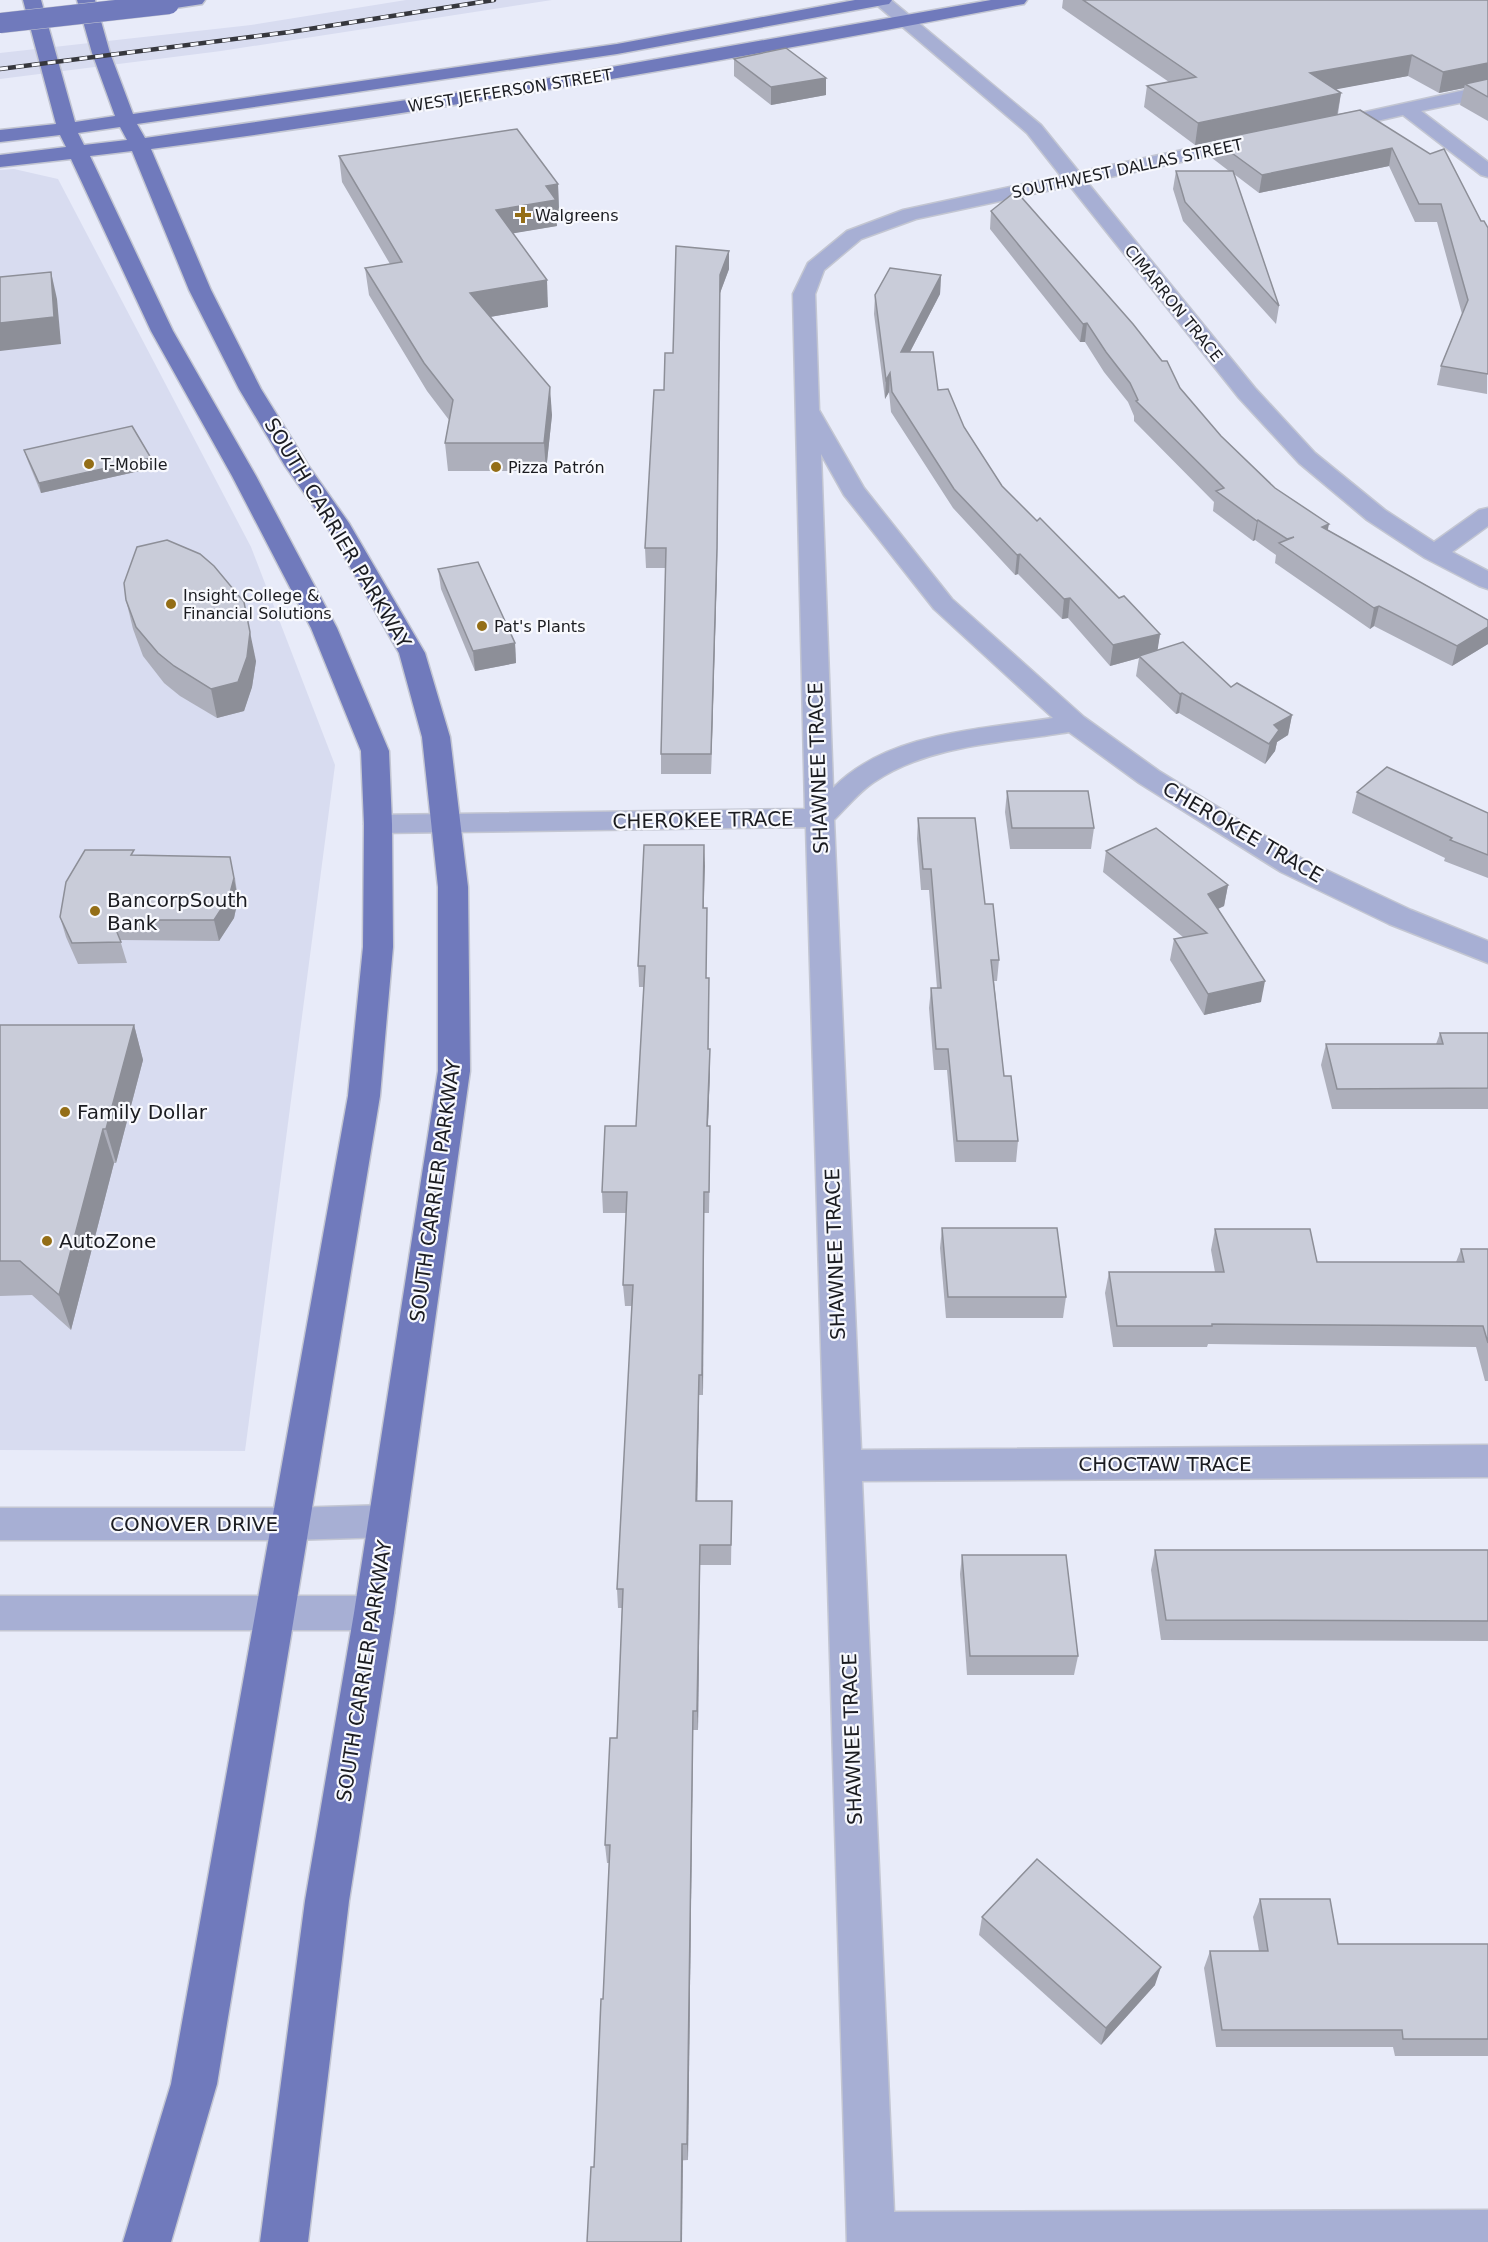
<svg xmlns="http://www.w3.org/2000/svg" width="1488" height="2242" font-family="'DejaVu Sans',sans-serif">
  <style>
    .built { fill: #d8dcf0 }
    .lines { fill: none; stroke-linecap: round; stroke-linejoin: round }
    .minor-casing { stroke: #c3c6d2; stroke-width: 3 }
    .major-casing { stroke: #c3c6d2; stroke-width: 3 }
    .minor { fill: #a7afd4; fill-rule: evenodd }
    .major { fill: #707abc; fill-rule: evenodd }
    .rail-casing { stroke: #36373d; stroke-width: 4.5 }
    .rail { stroke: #f8f9fe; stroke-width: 3; stroke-dasharray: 8; stroke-linecap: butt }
    .major-bridge-casing { stroke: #c3c6d2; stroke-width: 21; stroke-linecap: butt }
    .major-bridge { stroke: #707abc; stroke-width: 20 }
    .wall { fill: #adafbb }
    .shaded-wall { fill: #8d8f98 }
    .building { fill: #c9ccd9; stroke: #8d8f98; stroke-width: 1.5 }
    .poi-dot { fill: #946e17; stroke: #f8f9fe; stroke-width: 2 }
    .labels { text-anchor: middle; stroke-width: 4.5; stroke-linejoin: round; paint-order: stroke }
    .far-street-label { font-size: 16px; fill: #1b1c21; stroke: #f8f9fe }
    .far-poi-label { font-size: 16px; fill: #1b1c21; stroke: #f8f9fe; text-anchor: start }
    .street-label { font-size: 20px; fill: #1b1c21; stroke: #f8f9fe }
    .poi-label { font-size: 20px; fill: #1b1c21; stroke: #f8f9fe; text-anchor: start }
  </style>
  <rect width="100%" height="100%" fill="#e8ebf9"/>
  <!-- built -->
  <g class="built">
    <polygon points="406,0 552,0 221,51 0,79 0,53 251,25"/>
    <polygon points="14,169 58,179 251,547 335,765 245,1451 0,1450 0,170"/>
  </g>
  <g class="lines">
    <defs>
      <g id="minor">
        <path d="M871,0H891L1041,125L1079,172L1258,134L1265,136L1268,140L1265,144L1087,182L1255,388L1315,453L1385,510L1434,542L1479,510L1488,508V526L1452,552L1488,571V589L1479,586L1425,558L1367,520L1299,463L1239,398L1070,186L916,219L861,239L824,270L815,294L819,410L864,488L952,599L1084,717L1159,771L1301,858L1411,910L1488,941V963L1389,924L1281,872L1139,783L1069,732C1005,743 930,744 874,782C859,792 847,807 834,820L861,1450L1488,1445V1477L862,1481L894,2212L1488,2210V2242H847L806,827L378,833L368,830L364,824L368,818L378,815L805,809L793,294L808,263L847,231L903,210L1061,176L1027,133ZM821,454L844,495L934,609L1053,718C980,730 888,732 833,788Z"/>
        <polygon points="1488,85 1488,97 1421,111 1488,162 1488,177 1481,175 1403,115 1329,132 1322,130 1319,126 1322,122 1329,120"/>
        <polygon points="388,1505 402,1510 407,1521 402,1532 388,1537 291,1540 0,1540 0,1508 291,1508"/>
        <polygon points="0,1596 374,1596 388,1601 394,1613 388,1625 374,1630 0,1630"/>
      </g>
      <g id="major">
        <path d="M23,0H41L75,122L115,116L92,53L77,0H95L110,53L133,114L617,44L855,0H892L889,4L883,5L617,54L137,124L145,138L510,85L991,0H1027L1024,4L1018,5C730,60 441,111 151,149L211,290L261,389L308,465L349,523L425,653L450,737L468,887L470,1071L394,1613L349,1901L308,2242H260L305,1901L354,1613L438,1071V887L422,737L399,653L325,523L285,466L239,389L189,290L132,151L90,156L173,331L256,476L337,628L389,751L392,824L393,947L380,1096L217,2084L171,2242H123L171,2084L348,1096L363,947L364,824L361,751L311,628L232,476L151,331L71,159L0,167V155L66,147L60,135L0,142V130L56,124ZM120,127L127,140L84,145L78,133Z"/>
        <polygon points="164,0 205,0 202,4 169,9 163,8 160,4"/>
      </g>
    </defs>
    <!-- minor casing -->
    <use href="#minor" class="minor-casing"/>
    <!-- major casing -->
    <use href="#major" class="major-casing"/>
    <!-- minor -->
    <use href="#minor" class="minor"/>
    <!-- major -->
    <use href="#major" class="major"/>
    <defs>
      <polyline id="rail" points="0,69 290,32 494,0"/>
    </defs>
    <!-- rail casing -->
    <use href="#rail" class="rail-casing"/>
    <!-- rail -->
    <use href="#rail" class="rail"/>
    <defs>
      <polyline id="major-bridge" points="0,23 169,4"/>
    </defs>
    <!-- major-bridge casing -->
    <use href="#major-bridge" class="major-bridge-casing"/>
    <!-- major-bridge -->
    <use href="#major-bridge" class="major-bridge"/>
  </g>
  <!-- wall -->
  <g class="wall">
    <polygon points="1063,0 1488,0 1488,121 1460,105 1464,88 1439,93 1408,76 1335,89 1341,93 1338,114 1360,110 1488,228 1487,394 1437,385 1441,366 1462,314 1437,222 1415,222 1389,166 1259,193 1234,174 1279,306 1276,324 1183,221 1173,189 1176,171 1229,171 1212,158 1214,141 1195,145 1144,107 1147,86 1169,82 1062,8"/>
    <polygon points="734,59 826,95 771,105 734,76"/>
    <polygon points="339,156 558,184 559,211 556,211 557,226 513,233 548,307 490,317 552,415 546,471 448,471 445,443 449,420 427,391 369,295 365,268 390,264 342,182"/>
    <polygon points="991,211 1180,388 1221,436 1275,488 1328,530 1488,620 1488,644 1452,666 1374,626 1370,629 1275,563 1276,555 1255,540 1253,541 1213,511 1214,502 1134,421 1134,416 1128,402 1104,372 1085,342 1080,342 990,229"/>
    <polygon points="729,251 729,269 720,293 717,568 711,774 661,774 661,754 666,568 646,568 645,548 664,390 673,353"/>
    <polygon points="941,275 940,294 910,352 964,427 1002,486 1037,521 1119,598 1160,634 1157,650 1231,687 1292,715 1288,735 1277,742 1275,751 1265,764 1179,713 1176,714 1136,676 1139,658 1110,666 1068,618 1062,619 1018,574 1015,575 953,508 891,412 889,392 885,399 874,314 875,295"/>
    <polygon points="24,450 153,468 41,493 27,459"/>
    <polygon points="438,569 515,643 516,663 475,671 441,589"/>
    <polygon points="126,600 256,661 252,687 244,711 217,718 180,696 164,683 143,656 133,629"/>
    <polygon points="1007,791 1094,828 1091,849 1010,849 1005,812"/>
    <polygon points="1357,792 1488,813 1488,878 1444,861 1445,858 1352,813"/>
    <polygon points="918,818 985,904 999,960 997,981 994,981 1004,1076 1018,1141 1016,1162 955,1162 947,1070 934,1070 929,1008 931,988 937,988 929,890 921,890 917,839"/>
    <polygon points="704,845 704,908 707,908 706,978 709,978 708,1049 710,1070 708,1126 710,1147 709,1213 704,1213 703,1395 699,1395 697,1501 732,1501 731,1565 700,1565 698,1730 693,1730 688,2160 594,2167 603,1999 609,1863 607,1863 605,1845 617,1738 622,1608 618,1608 617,1589 632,1306 625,1306 623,1285 626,1213 603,1213 602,1192 636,1126 644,987 639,987 638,966"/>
    <polygon points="1106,851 1228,885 1224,906 1218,909 1261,1002 1204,1015 1170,960 1174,939 1183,937 1103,872"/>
    <polygon points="135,855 235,878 238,899 234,918 219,941 120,940 127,963 78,964 66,937 60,917"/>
    <polygon points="0,1025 134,1025 143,1060 116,1163 114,1163 71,1330 32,1295 0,1296"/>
    <polygon points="1440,1033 1488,1033 1488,1109 1332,1109 1321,1065 1326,1044 1436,1044"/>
    <polygon points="942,1228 1066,1297 1063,1318 946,1318 940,1248"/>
    <polygon points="1215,1229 1317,1262 1456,1262 1461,1249 1488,1249 1488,1381 1485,1381 1476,1347 1208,1344 1207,1347 1113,1347 1105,1293 1109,1272 1215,1272 1211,1250"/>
    <polygon points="1155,1550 1488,1550 1488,1641 1161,1640 1151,1570"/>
    <polygon points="962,1555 1078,1656 1074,1675 967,1675 960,1574"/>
    <polygon points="1260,1899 1338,1944 1488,1944 1488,2056 1395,2056 1393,2047 1216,2047 1204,1968 1210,1951 1259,1951 1253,1917"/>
    <polygon points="982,1917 1155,1985 1101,2045 979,1935"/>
  </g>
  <!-- shaded-wall -->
  <g class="shaded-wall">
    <polygon points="1412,55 1408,76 1306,95 1310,73"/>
    <polygon points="1488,63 1488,84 1465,84 1464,88 1439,93 1443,72"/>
    <polygon points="826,78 826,95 771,105 771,87"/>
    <polygon points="1341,93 1337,115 1195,145 1198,123"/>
    <polygon points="1392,148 1389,166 1259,193 1262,175"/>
    <polygon points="558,184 559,211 556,211 557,226 498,236 496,210 546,186"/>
    <polygon points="729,251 729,269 720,293 717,568 711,774 720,275"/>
    <polygon points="51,272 57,299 61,344 0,351 0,323"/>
    <polygon points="941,275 940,294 900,371 901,352"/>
    <polygon points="547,280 548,307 472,320 470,293"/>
    <polygon points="1087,323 1085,342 1080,342 1083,324"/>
    <polygon points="890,373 889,392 885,399 886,380"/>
    <polygon points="550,387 552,415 546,471 544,443"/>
    <polygon points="151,458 153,468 41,493 39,483"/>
    <polygon points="1258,520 1255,540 1253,541 1257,521"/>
    <polygon points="1329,524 1325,544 1322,527"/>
    <polygon points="1020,554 1018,574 1015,575 1017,555"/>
    <polygon points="1070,598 1068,618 1062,619 1064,599"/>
    <polygon points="1379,606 1374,626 1370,629 1374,608"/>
    <polygon points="1488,627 1488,644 1452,666 1457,646"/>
    <polygon points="250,632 256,661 252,687 244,711 217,718 211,689"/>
    <polygon points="1160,634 1157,654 1139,656 1139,658 1110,666 1113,645"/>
    <polygon points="515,643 516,663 475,671 473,651"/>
    <polygon points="1182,693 1179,713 1176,714 1180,694"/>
    <polygon points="1292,715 1288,735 1277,742 1275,751 1265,764 1274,725"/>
    <polygon points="704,845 705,866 703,929 703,908"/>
    <polygon points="230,857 238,899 234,918 219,941 214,920"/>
    <polygon points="1228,885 1224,906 1204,915 1208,894"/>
    <polygon points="1265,981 1261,1002 1204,1015 1208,994"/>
    <polygon points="134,1025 143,1060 116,1163 106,1129"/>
    <polygon points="710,1049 710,1070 707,1147 707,1126"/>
    <polygon points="103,1129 114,1163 71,1330 59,1295"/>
    <polygon points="704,1192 704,1213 703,1395 702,1375"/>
    <polygon points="699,1375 699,1395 697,1521 696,1501"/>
    <polygon points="700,1545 700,1565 698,1730 697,1711"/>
    <polygon points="693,1711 693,1730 688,2160 687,2144"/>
    <polygon points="1161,1967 1155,1985 1101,2045 1106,2028"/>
    <polygon points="682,2144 683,2160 682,2242 681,2242"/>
  </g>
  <!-- building -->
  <g class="building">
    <polygon points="1083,0 1488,0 1488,63 1443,72 1412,55 1310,73 1341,93 1198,123 1147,86 1196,77"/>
    <polygon points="786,48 826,78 771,87 734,59"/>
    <polygon points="1488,79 1488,97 1465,84"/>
    <polygon points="1360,110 1430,154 1444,149 1481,221 1484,221 1488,228 1488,374 1441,366 1468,300 1441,204 1419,204 1392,148 1262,175 1214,140"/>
    <polygon points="517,129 558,184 546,186 556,200 496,210 547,280 470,293 550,387 544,443 445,443 453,400 424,363 365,268 402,262 339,156"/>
    <polygon points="1176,171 1233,171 1279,306 1185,202"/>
    <polygon points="1016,191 1133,324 1162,361 1167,361 1180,388 1221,436 1275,488 1329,524 1322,527 1488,620 1488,627 1457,646 1379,606 1374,608 1279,543 1294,537 1287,539 1258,520 1257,521 1216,491 1224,488 1136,401 1138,400 1130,383 1106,352 1087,323 1083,324 991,211"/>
    <polygon points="676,246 729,251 720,275 717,548 711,754 661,754 666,548 645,548 654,390 664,390 665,353 673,353"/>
    <polygon points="890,268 941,275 901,352 933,352 938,390 948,389 964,427 1002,486 1037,521 1040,518 1119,598 1124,596 1160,634 1113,645 1070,598 1064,599 1020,554 1017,555 954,489 892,392 890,373 886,380 875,295"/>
    <polygon points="51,272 54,317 0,323 0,277"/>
    <polygon points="132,426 151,458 39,483 24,450"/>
    <polygon points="167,540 200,554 214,566 244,602 250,632 247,657 238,682 211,689 174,666 158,653 136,627 126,600 124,583 137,547"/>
    <polygon points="478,562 515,643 473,651 438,569"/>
    <polygon points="1183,642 1231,687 1237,683 1292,715 1274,725 1279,730 1269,744 1182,693 1180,694 1139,656"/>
    <polygon points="1387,767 1488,813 1488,855 1450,840 1452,838 1357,792"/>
    <polygon points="1007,791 1088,791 1094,828 1012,828"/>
    <polygon points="918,818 975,818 985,904 993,904 999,960 991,960 1004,1076 1011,1076 1018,1141 957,1141 948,1049 936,1049 931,988 941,988 931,869 923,869"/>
    <polygon points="1156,828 1228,885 1208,894 1265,981 1208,994 1174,939 1207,933 1106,851"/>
    <polygon points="644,845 704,845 703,908 707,908 706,978 709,978 708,1049 710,1049 707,1126 710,1126 709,1192 704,1192 702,1375 699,1375 696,1501 732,1501 731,1545 700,1545 697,1711 693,1711 687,2144 682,2144 681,2242 587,2242 591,2167 594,2167 601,1999 603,1999 610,1845 605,1845 610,1738 617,1738 623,1589 617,1589 633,1285 623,1285 627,1192 602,1192 605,1126 636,1126 645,966 638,966"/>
    <polygon points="85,850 134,850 131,855 230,857 234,878 229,897 214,920 112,920 121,942 72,943 60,917 66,882"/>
    <polygon points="0,1025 134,1025 106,1129 103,1129 59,1295 20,1261 0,1261"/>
    <polygon points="1440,1033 1488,1033 1488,1088 1337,1089 1326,1044 1443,1044"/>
    <polygon points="942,1228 1057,1228 1066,1297 948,1297"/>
    <polygon points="1215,1229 1310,1229 1317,1262 1464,1262 1461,1249 1488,1249 1488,1343 1483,1326 1212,1324 1212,1326 1117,1326 1109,1272 1224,1272"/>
    <polygon points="1155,1550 1488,1550 1488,1621 1166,1620"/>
    <polygon points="962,1555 1066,1555 1078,1656 970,1656"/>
    <polygon points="1037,1859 1161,1967 1106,2028 982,1917"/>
    <polygon points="1260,1899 1330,1899 1338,1944 1488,1944 1488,2039 1403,2039 1402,2030 1222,2030 1210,1951 1268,1951"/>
  </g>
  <!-- markers -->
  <g class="poi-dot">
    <path d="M520 206h6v6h6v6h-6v6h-6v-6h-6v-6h6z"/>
    <circle cx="89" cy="464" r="6"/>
    <circle cx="496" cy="467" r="6"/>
    <circle cx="171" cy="604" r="6"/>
    <circle cx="482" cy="626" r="6"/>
    <circle cx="95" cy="911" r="6"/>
    <circle cx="65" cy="1112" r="6"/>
    <circle cx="47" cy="1241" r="6"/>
  </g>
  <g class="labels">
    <!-- far-street labels -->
    <g class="far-street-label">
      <text transform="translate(510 90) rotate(-9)" y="6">WEST JEFFERSON STREET</text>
      <text transform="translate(1127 168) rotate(-12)" y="6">SOUTHWEST DALLAS STREET</text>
      <text transform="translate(1174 303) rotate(51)" y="6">CIMARRON TRACE</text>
    </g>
    <!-- far-poi labels -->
    <g class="far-poi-label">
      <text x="535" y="221">Walgreens</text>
      <text x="101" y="470">T-Mobile</text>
      <text x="508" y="473">Pizza Patrón</text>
      <text x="183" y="601">Insight College &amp;<tspan x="183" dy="18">Financial Solutions</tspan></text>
      <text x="494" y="632">Pat's Plants</text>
    </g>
    <!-- street labels -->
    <g class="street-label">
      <text transform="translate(338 533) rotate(59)" y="7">SOUTH CARRIER PARKWAY</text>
      <text transform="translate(818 768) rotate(-92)" y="7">SHAWNEE TRACE</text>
      <text transform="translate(703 820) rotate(-1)" y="7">CHEROKEE TRACE</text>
      <text transform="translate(1243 832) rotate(30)" y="7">CHEROKEE TRACE</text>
      <text transform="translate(435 1191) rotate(-82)" y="7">SOUTH CARRIER PARKWAY</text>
      <text transform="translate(835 1254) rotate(-92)" y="7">SHAWNEE TRACE</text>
      <text x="1165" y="1471">CHOCTAW TRACE</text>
      <text x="194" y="1531">CONOVER DRIVE</text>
      <text transform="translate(364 1671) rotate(-81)" y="7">SOUTH CARRIER PARKWAY</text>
      <text transform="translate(852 1739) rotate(-92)" y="7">SHAWNEE TRACE</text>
    </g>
    <!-- poi labels -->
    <g class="poi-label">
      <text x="107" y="907">BancorpSouth<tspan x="107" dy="23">Bank</tspan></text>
      <text x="77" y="1119">Family Dollar</text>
      <text x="59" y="1248">AutoZone</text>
    </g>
  </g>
</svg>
